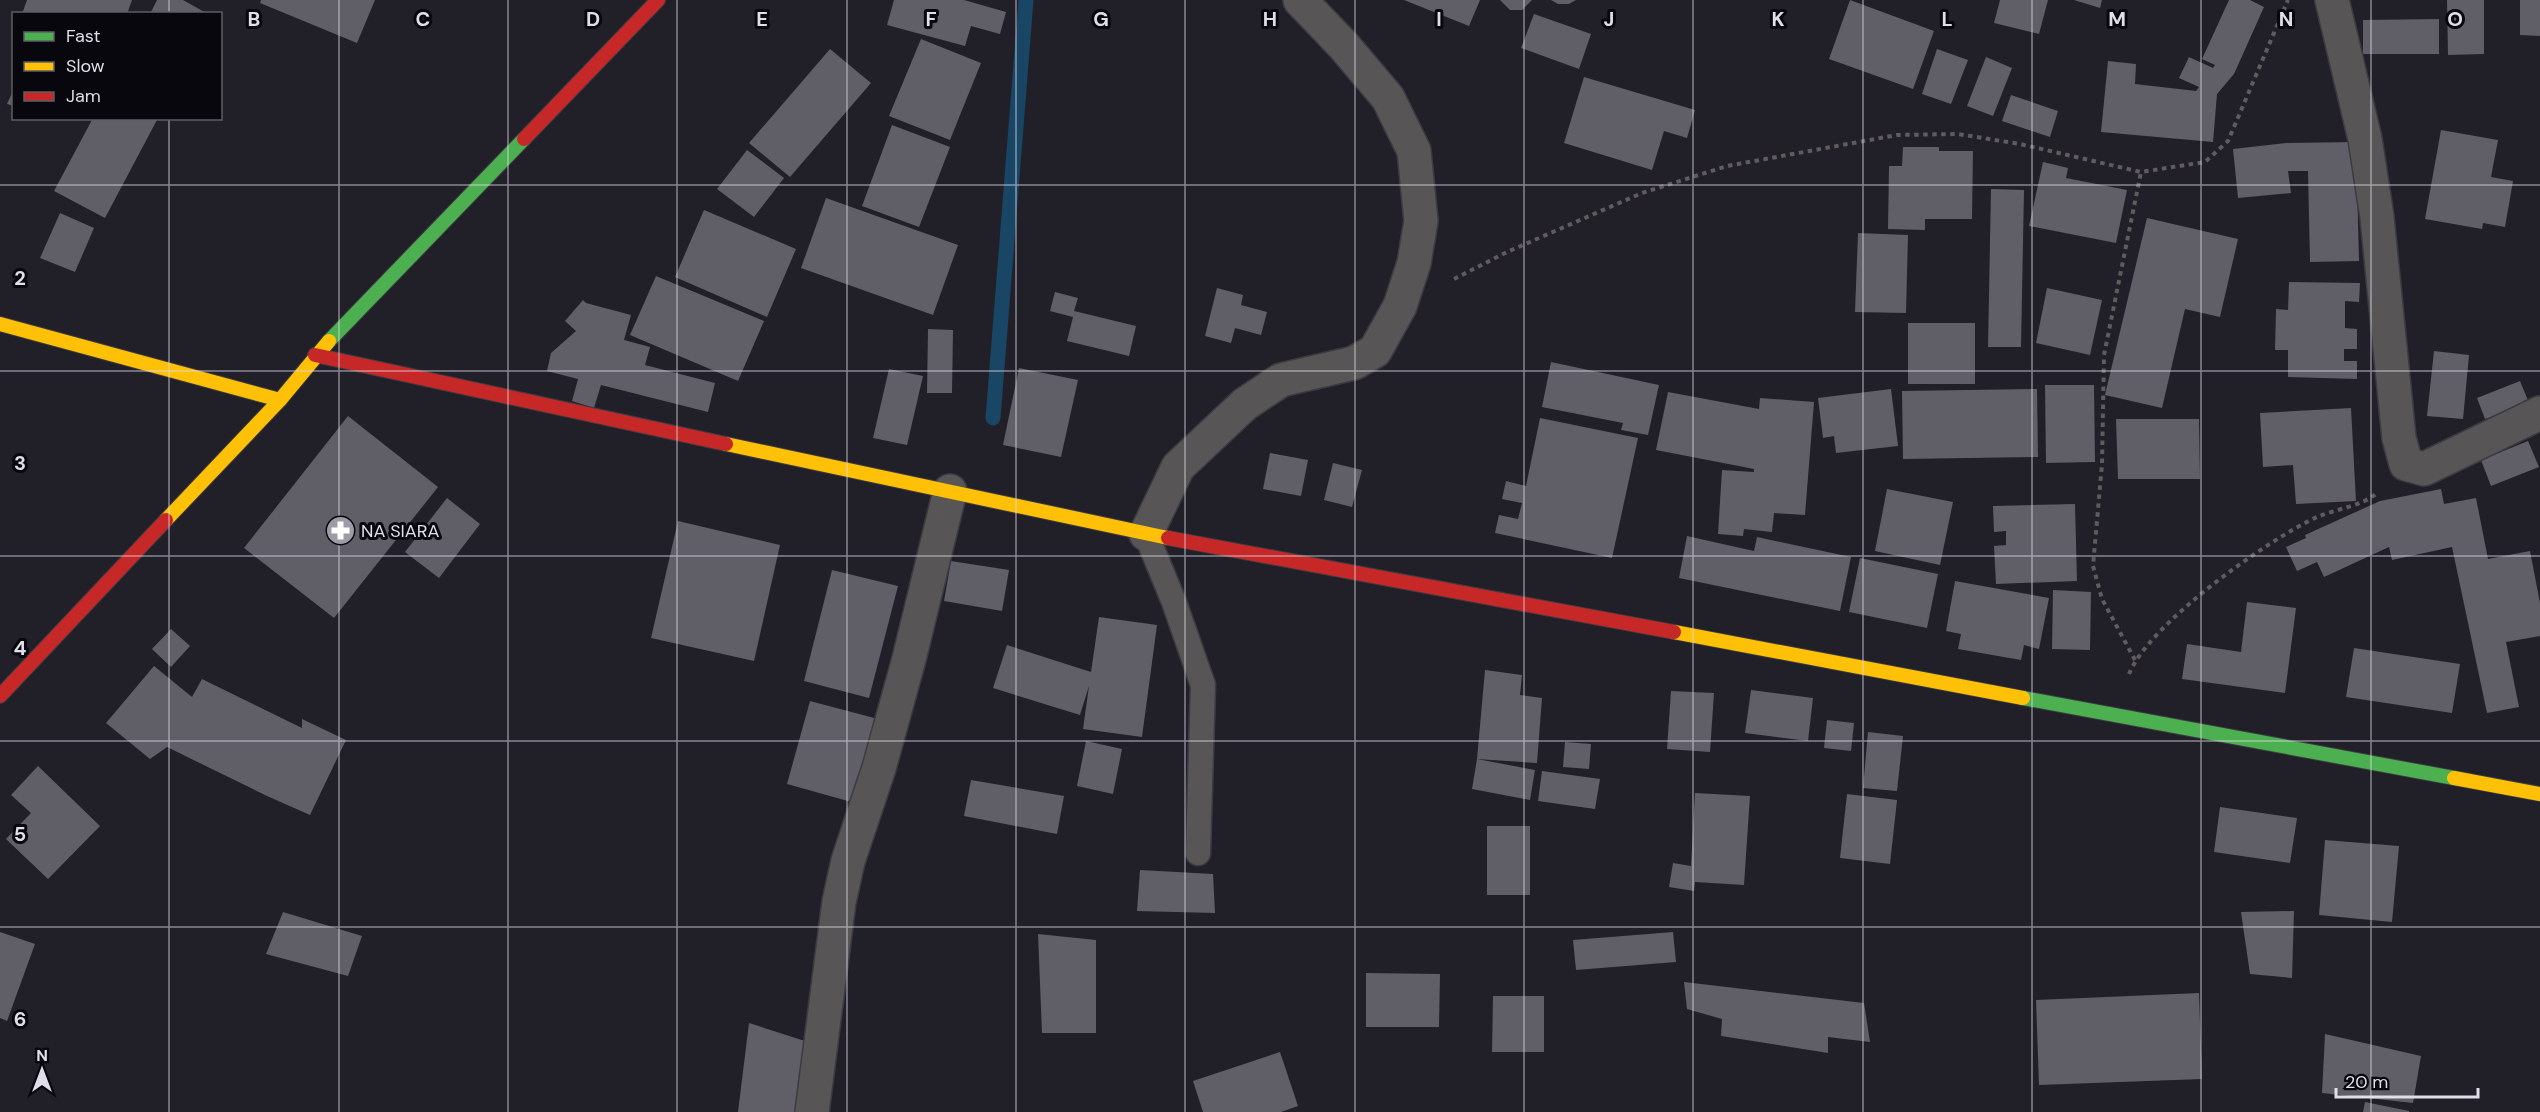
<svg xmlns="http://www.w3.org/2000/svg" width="2540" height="1112" font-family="'DM Sans',sans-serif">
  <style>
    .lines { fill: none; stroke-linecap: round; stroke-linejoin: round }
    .stream { stroke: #194664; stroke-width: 15 }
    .building { fill: #605e67 }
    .lane-casing { stroke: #3c3b42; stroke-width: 27 }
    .street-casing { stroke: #3c3b42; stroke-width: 36 }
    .fast-casing { stroke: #3c3b42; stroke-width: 16 }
    .slow-casing { stroke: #3c3b42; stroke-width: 16 }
    .jam-casing { stroke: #3c3b42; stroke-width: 16 }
    .path { stroke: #5e5c5e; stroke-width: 4; stroke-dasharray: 4.5 4.5; stroke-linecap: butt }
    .lane { stroke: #585556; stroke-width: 24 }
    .street { stroke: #585556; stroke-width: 33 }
    .fast { stroke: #4caf50; stroke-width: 14 }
    .slow { stroke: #ffc107; stroke-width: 14 }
    .jam { stroke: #c62828; stroke-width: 14 }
    .grid { fill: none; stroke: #dfdeea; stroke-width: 1.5; stroke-opacity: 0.55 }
    .labels { text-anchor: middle; stroke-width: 6; stroke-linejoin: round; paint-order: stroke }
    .poi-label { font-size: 18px; fill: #dfdeea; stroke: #08070e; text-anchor: start }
    .grid-label { font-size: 20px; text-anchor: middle; font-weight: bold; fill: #dfdeea; stroke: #08070e; stroke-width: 6; stroke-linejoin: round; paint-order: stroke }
  </style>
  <rect width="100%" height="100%" fill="#211f28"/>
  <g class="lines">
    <!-- stream -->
    <polyline class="stream" points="993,418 1026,0"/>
  </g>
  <!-- building -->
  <g class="building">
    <polygon points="27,0 132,0 127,14 22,14"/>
    <polygon points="157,0 183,0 208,14 150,14"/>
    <polygon points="261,0 375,0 357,43 260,3"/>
    <polygon points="894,0 964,0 1006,12 1000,34 971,26 965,46 887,25"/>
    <polygon points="1404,0 1480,0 1469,26"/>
    <polygon points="1500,0 1532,0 1522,10 1510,10"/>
    <polygon points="1551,0 1576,0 1569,4 1558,4"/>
    <polygon points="1850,0 1934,31 1913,89 1829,59"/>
    <polygon points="2000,0 2048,0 2039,34 1994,23"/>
    <polygon points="2074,0 2102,0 2100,8"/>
    <polygon points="2229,0 2250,0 2264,7 2234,74 2217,94 2213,142 2101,132 2108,61 2136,64 2135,84 2196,91 2199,87 2179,78 2189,57 2213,68 2215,65 2202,59"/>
    <polygon points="2447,0 2484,0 2484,54 2448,55"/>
    <polygon points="2520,0 2540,0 2540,36 2520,35"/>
    <polygon points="1534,14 1591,34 1579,69 1521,48"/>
    <polygon points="2439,19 2439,54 2363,54 2363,20"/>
    <polygon points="921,39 981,63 950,140 889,116"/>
    <polygon points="830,49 871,83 790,177 749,143"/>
    <polygon points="1937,49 1968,60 1951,104 1922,94"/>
    <polygon points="1986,57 2012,68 1993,116 1967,106"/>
    <polygon points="1584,77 1695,110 1687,138 1664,131 1652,170 1564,143"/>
    <polygon points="14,89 14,106 7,104"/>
    <polygon points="2011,95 2058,111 2050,137 2002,121"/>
    <polygon points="93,118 158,118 105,218 54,191"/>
    <polygon points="892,125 950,147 919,227 862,206"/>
    <polygon points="2441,130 2498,140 2491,177 2513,181 2505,227 2483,223 2482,229 2425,219"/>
    <polygon points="2356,142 2359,261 2310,262 2308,171 2288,171 2291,193 2238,198 2233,149 2286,143"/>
    <polygon points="1903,147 1939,147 1939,151 1973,151 1972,219 1925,219 1925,230 1888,229 1889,166 1902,166"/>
    <polygon points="747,150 784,178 754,217 717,189"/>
    <polygon points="2043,162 2068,168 2066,178 2127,190 2116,243 2029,226"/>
    <polygon points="1991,189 2024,190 2021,347 1988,347"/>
    <polygon points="826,198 958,245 933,315 801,268"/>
    <polygon points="704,210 796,249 767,317 675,277"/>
    <polygon points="60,213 94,228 75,272 40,258"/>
    <polygon points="2147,218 2238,239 2220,317 2185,309 2162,408 2105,395"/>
    <polygon points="1858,233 1908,235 1906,313 1855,312"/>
    <polygon points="656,276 764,321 738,381 630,335"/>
    <polygon points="2289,282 2360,283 2359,302 2345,301 2345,328 2357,329 2357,349 2344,349 2344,361 2357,361 2357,379 2288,377 2288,350 2275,350 2276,309 2288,310"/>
    <polygon points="1217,288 1243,295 1241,305 1267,312 1261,335 1235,328 1231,343 1205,336"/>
    <polygon points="2047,288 2102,300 2090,355 2036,343"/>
    <polygon points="1055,292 1078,298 1074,311 1136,326 1129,356 1067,341 1073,317 1050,311"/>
    <polygon points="583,300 586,303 631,315 624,340 650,347 645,365 715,383 708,412 601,385 594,408 572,401 578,379 547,371 551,353 576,331 565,321"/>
    <rect x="1908" y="323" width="67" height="61"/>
    <polygon points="928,329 953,330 952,393 927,393"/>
    <polygon points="2434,351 2469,355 2463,419 2427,416"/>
    <polygon points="1551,362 1659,385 1648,435 1621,430 1623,423 1542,407"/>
    <polygon points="1019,368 1078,380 1061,457 1003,445"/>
    <polygon points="889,369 923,376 907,445 873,438"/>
    <polygon points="2520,381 2529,403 2485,419 2477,398"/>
    <polygon points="2045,385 2094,385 2095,462 2046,463"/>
    <polygon points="1891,389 1898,446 1836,453 1834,436 1823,438 1818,398"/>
    <polygon points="2037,389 2038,457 1903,459 1902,391"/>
    <polygon points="1668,392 1759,409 1760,398 1814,402 1805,515 1774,513 1772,532 1744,529 1743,536 1718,534 1722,470 1754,472 1754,469 1656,450"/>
    <polygon points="2351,408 2356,501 2296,504 2293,465 2263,467 2260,413"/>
    <polygon points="348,416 438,487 334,618 244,548"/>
    <polygon points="1540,418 1638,438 1612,558 1495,533 1499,515 1518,519 1522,503 1502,499 1506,481 1526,486"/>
    <polygon points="2116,419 2199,419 2200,479 2118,479"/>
    <polygon points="2528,441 2539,467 2491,486 2481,460"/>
    <polygon points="1270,453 1308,460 1301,496 1263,489"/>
    <polygon points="1333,463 1362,470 1352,507 1324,500"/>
    <polygon points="1887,489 1953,502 1940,565 1875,551"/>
    <polygon points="2441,489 2444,504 2476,498 2488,559 2530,551 2540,603 2540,636 2506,642 2519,707 2487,713 2452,547 2392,560 2389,547 2324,577 2317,562 2297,571 2286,547 2306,538 2305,535 2380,501"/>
    <polygon points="447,498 480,524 439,578 405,552"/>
    <polygon points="2075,504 2077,581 1996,584 1994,546 2006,545 2006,531 1994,532 1993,506"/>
    <polygon points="678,521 780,545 754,661 651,638"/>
    <polygon points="1687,536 1754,551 1757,537 1851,557 1840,611 1679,578"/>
    <polygon points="1860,558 1938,574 1927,628 1849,612"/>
    <polygon points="951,561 1009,570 1002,611 944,601"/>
    <polygon points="832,570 898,586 869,698 804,681"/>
    <polygon points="1955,581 2049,598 2039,649 2024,645 2021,660 1958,649 1961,634 1946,631"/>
    <polygon points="2053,590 2091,592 2090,650 2052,649"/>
    <polygon points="2247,602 2296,608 2285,693 2182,679 2187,644 2241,652"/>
    <polygon points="1099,617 1157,625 1142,737 1083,729 1089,686 1080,715 993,688 1007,645 1091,672"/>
    <polygon points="171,629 190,646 171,667 152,649"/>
    <polygon points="2354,648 2460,664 2452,713 2346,697"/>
    <polygon points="154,666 192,697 202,679 302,728 302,719 346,740 310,815 267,796 167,747 150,759 106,723"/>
    <polygon points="1485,670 1522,675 1520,695 1542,698 1537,763 1477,759"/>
    <polygon points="1751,690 1813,698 1808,741 1745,733"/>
    <polygon points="1671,691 1714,693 1710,752 1667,749"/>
    <polygon points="810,701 878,719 855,803 787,784"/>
    <polygon points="1827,720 1854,723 1851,751 1824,748"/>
    <polygon points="1868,732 1903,736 1897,791 1863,788"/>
    <polygon points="1086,741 1122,749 1113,794 1077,786"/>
    <polygon points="1565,742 1591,744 1589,769 1563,767"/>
    <polygon points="1477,759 1535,770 1530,800 1472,789"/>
    <polygon points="38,766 100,826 48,879 6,839 31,813 11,795"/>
    <polygon points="1542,771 1600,779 1595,809 1538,801"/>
    <polygon points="971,780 1064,796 1057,834 964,816"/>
    <polygon points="1695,793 1750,796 1744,885 1695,882 1694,891 1669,887 1673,863 1691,866"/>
    <polygon points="1847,794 1897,800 1890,864 1840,858"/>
    <polygon points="2220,807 2297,818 2290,863 2214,852"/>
    <rect x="1487" y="826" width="43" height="69"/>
    <polygon points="2325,840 2399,846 2392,922 2319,915"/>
    <polygon points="1140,870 1213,874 1215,913 1137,911"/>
    <polygon points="2294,911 2292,978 2250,974 2241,912"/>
    <polygon points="283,912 362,936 348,976 266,954"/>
    <polygon points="0,932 35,944 7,1021 0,1018"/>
    <polygon points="1673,932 1676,962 1576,970 1573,940"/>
    <polygon points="1038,934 1096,940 1096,1033 1042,1033"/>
    <polygon points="1366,973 1440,974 1439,1027 1366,1027"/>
    <polygon points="1684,982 1864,1003 1870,1042 1828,1037 1828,1053 1721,1036 1722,1019 1687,1009"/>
    <polygon points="2199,993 2202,1079 2039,1085 2036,1000"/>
    <polygon points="1493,996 1544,996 1544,1052 1492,1052"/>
    <polygon points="749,1023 811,1043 804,1112 738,1112"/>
    <polygon points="2325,1034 2421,1056 2413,1103 2322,1093"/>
    <polygon points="1280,1052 1298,1106 1281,1112 1203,1112 1193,1081"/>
    <polygon points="2365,1102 2409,1111 2409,1112 2363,1112"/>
  </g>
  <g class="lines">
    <defs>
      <polyline id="lane" points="1146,534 1174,602 1203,685 1198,853"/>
      <g id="street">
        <polyline points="2332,0 2365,139 2377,217 2399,438 2406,464 2424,469 2540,413"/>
        <polyline points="1146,534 1178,467 1245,404 1281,380 1354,363 1375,351 1400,306 1414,263 1421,221 1414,151 1388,98 1344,46 1300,0"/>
        <polyline points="812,1112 839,902 848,861 879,768 909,659 950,491"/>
      </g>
      <g id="fast">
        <polyline points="329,341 524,139"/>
        <polyline points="2023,698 2454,778"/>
      </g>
      <g id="slow">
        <polyline points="0,324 280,400"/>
        <polyline points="726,444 1168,538"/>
        <polyline points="166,520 280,400 329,341"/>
        <polyline points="1674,632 2023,698"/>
        <polyline points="2454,778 2540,794"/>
      </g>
      <g id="jam">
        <polyline points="524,139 658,0"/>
        <polyline points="315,355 726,444"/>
        <polyline points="1168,538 1674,632"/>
        <polyline points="0,696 166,520"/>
      </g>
    </defs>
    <!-- lane casing -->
    <use href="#lane" class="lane-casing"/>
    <!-- street casing -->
    <use href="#street" class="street-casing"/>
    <!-- fast casing -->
    <use href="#fast" class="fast-casing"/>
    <!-- slow casing -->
    <use href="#slow" class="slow-casing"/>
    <!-- jam casing -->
    <use href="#jam" class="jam-casing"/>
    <!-- path -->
    <g class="path">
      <polyline points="1454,279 1507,252 1642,193 1727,166 1897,135 1958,134 2020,144 2141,172 2205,162 2228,141 2288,0"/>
      <polyline points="2135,660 2102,599 2093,566 2102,464 2104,355 2141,172"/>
      <path d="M2129,674C2149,624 2267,540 2317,517C2336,509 2362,506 2377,493"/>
    </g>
    <!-- lane -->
    <use href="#lane" class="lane"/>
    <!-- street -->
    <use href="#street" class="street"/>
    <!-- fast -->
    <use href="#fast" class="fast"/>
    <!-- slow -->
    <use href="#slow" class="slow"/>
    <!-- jam -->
    <use href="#jam" class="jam"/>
  </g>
  <!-- grid -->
  <path class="grid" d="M169,0V14M339,0V1112M508,0V1112M677,0V1112M847,0V1112M1016,0V1112M1185,0V1112M1355,0V1112M1524,0V1112M1693,0V1112M1863,0V1112M2032,0V1112M2201,0V1112M2371,0V1112M169,118V1112M0,185H2540M0,371H2540M0,556H2540M0,741H2540M0,927H2540"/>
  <!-- icons -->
  <defs>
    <symbol id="pharmacy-disc" viewBox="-11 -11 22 22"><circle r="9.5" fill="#9c9ba6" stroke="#08070e"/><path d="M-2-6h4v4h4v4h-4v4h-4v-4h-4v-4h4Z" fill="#fff"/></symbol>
  </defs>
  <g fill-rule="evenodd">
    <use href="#pharmacy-disc" x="324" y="514" width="33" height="33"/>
  </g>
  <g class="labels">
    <!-- poi labels -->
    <g class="poi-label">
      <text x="361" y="537">NA SIARA</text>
    </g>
  </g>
  <g class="grid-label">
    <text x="254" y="26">B</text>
    <text x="423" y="26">C</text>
    <text x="593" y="26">D</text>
    <text x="762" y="26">E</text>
    <text x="931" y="26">F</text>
    <text x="1101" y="26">G</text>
    <text x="1270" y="26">H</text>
    <text x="1439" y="26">I</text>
    <text x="1609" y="26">J</text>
    <text x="1778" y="26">K</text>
    <text x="1947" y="26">L</text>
    <text x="2117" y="26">M</text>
    <text x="2286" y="26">N</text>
    <text x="2455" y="26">O</text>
    <text x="20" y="285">2</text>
    <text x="20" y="470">3</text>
    <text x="20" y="655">4</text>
    <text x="20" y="841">5</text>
    <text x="20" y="1026">6</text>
  </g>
  <!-- legend -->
  <rect x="12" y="12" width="210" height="108" fill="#08070e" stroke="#5e5d66" stroke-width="1.5"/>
  <rect x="24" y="32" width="30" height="9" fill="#4caf50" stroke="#5e5d66" stroke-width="1.5"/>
  <text x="66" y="42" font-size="18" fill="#dfdeea">Fast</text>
  <rect x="24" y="62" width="30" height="9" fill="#ffc107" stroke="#5e5d66" stroke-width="1.5"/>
  <text x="66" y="72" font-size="18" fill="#dfdeea">Slow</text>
  <rect x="24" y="92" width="30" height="9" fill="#c62828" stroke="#5e5d66" stroke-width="1.5"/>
  <text x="66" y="102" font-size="18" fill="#dfdeea">Jam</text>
  <!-- north arrow -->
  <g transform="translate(42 1070)" stroke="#08070e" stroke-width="4.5" paint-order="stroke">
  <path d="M0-4.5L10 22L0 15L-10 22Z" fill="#dfdeea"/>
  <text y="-9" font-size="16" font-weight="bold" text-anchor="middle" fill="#dfdeea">N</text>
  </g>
  <!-- scale -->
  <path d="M2336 1088v9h142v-9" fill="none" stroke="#dfdeea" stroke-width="3"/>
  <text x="2345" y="1088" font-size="18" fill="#dfdeea" stroke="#08070e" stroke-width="4.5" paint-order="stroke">20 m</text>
</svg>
